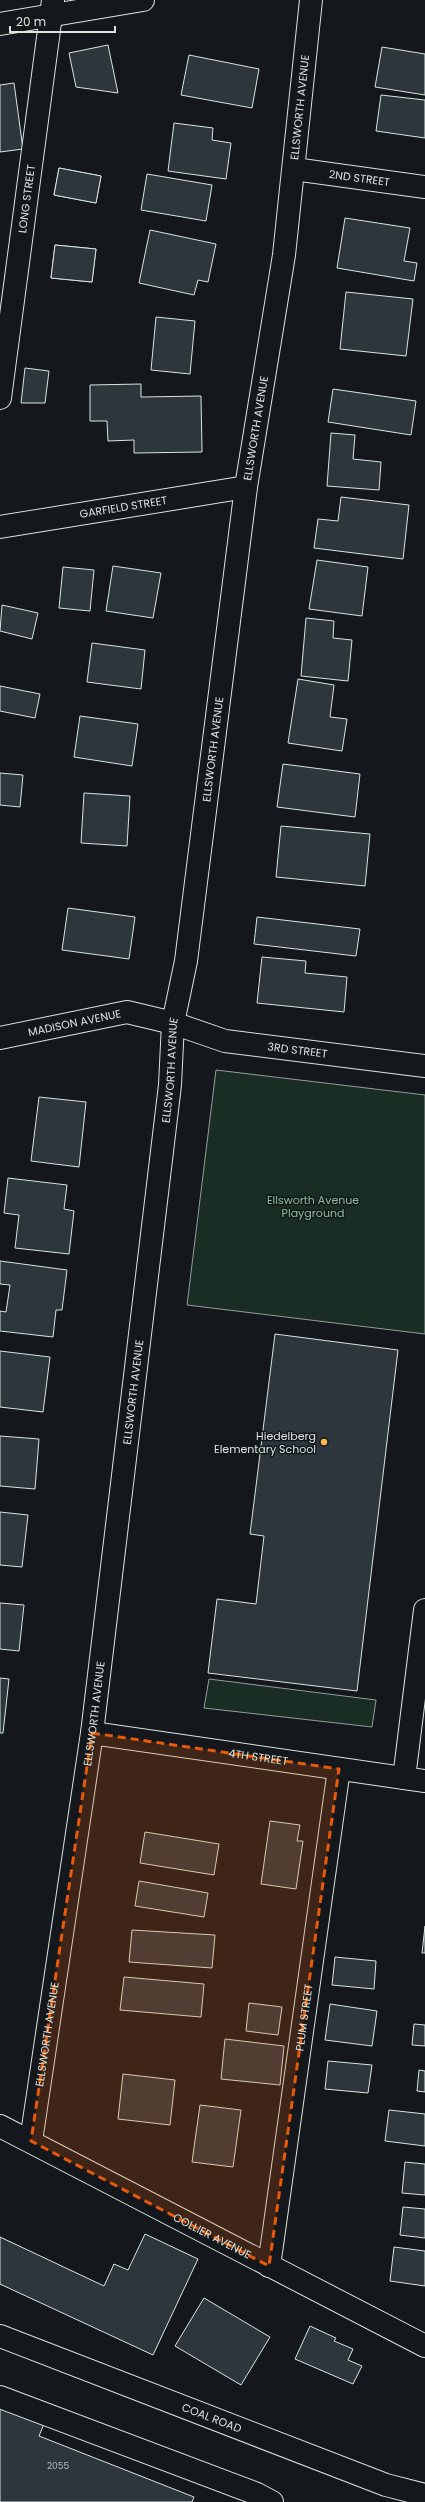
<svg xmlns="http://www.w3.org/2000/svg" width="425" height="2502" font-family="Poppins,sans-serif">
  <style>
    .green { fill: #1a2d24; stroke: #939e99 }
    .building { fill: #2c363c; stroke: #d8e6dc }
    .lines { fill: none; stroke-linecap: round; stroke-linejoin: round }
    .minor-casing { stroke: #d8e6dc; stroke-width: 24 }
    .minor { stroke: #14181c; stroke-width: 22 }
    .marked { fill: #e8590c; fill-opacity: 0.2; stroke: #e8590c; stroke-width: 3; stroke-dasharray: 8 5; stroke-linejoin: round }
    .poi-dot { fill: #ffb74d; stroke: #14181c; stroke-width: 1.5 }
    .labels { text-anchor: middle; stroke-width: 3; stroke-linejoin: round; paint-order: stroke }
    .number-label { font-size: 9px; fill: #adbab4 }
    .street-label { font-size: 11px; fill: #d8e6dc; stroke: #14181c }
    .park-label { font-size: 11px; fill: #8ac095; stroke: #14181c }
    .poi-label { font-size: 11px; fill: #d8e6dc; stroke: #14181c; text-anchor: end }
  </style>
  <rect width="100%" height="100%" fill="#14181c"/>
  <!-- green -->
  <g class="green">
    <polygon points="216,1070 425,1095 425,1334 187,1305"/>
    <polygon points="209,1679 376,1700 372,1727 204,1708"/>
  </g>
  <!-- building -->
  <g class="building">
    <polygon points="108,45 118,93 76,87 69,53"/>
    <polygon points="382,47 425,54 425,95 375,87"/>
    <polygon points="189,55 259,69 252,108 181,95"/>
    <polygon points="14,83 23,149 0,152 0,85"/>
    <polygon points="381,95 425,100 425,138 376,131"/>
    <polygon points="174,123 213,128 212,140 231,143 226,179 168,171"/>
    <polygon points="59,168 101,176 96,203 54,195"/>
    <polygon points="59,168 101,176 96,203 54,195"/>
    <polygon points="147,174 212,185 206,221 141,210"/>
    <polygon points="345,218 410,228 404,261 417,263 414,281 337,268"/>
    <polygon points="150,230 216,244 208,282 198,280 194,295 139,283"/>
    <polygon points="55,245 96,249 92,282 51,278"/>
    <polygon points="55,245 96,249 92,282 51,278"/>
    <polygon points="346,292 413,299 406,356 340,349"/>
    <polygon points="156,317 195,321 190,374 151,370"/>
    <polygon points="25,368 49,371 45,403 21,403"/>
    <polygon points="141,384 141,397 201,396 202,452 134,453 134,440 108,441 107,421 90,421 90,385"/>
    <polygon points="333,389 416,401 411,435 328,422"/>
    <polygon points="331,433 355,435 353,459 381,462 379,490 327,486"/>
    <polygon points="341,497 409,505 403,559 314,548 318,519 338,521"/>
    <polygon points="317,560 368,567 362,616 309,609"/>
    <polygon points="113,566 161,573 153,618 106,611"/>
    <polygon points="63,567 94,570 90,611 59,608"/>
    <polygon points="2,605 38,613 32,639 0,631"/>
    <polygon points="306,618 334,621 333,638 352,640 348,681 301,676"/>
    <polygon points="92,643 145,650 141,689 87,682"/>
    <polygon points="298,679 334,685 330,717 347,719 342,751 288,743"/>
    <polygon points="0,686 40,694 35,718 0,711"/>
    <polygon points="80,716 138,724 132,766 74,757"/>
    <polygon points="283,764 360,774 355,817 277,807"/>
    <polygon points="0,773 23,775 20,807 0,805"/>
    <polygon points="84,793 130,796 127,846 81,843"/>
    <polygon points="281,826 370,834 365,886 276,877"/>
    <polygon points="68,908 135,917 129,959 62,950"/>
    <polygon points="257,917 360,929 356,956 254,944"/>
    <polygon points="262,957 306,961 305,973 347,977 344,1012 257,1003"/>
    <polygon points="39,1097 86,1102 79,1167 31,1161"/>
    <polygon points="8,1178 67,1185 64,1209 74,1211 69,1254 15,1248 19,1215 4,1213"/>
    <polygon points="0,1261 67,1270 62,1310 56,1310 53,1337 0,1331 0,1311 6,1312 10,1285 0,1284"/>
    <polygon points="275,1334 398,1350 357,1691 208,1673 217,1599 256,1604 264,1536 250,1534"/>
    <polygon points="0,1351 50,1357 43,1412 0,1407"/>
    <polygon points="0,1436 39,1439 35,1489 0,1486"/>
    <polygon points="0,1512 28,1515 22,1567 0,1565"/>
    <polygon points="0,1603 24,1605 19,1651 0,1649"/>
    <polygon points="0,1678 9,1679 3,1733 0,1733"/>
    <polygon points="270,1821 300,1825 297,1841 303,1841 296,1889 261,1884"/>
    <polygon points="145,1832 219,1844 214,1875 140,1863"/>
    <polygon points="139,1881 208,1893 204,1917 135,1906"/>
    <polygon points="425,1926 425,1953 422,1953"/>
    <polygon points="132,1930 215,1935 212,1968 129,1962"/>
    <polygon points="335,1957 376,1961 374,1989 332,1985"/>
    <polygon points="124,1977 204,1984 201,2017 120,2010"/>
    <polygon points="249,2003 282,2007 278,2035 246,2031"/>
    <polygon points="330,2004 377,2011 372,2046 325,2040"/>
    <polygon points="414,2024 425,2025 425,2046 412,2045"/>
    <polygon points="225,2039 284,2046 280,2085 221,2079"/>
    <polygon points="328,2061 372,2065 368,2093 325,2089"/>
    <polygon points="419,2070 425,2071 425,2092 417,2091"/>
    <polygon points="123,2074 175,2080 170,2125 118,2119"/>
    <polygon points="200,2105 241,2110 233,2167 192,2162"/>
    <polygon points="389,2110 425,2114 425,2146 385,2141"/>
    <polygon points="405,2162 425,2164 425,2195 402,2193"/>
    <polygon points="403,2207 425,2209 425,2238 400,2235"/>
    <polygon points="145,2234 198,2259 153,2355 0,2284 0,2237 104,2286 114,2264 128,2270"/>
    <polygon points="394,2247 425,2251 425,2286 390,2281"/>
    <polygon points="204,2298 270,2337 241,2385 175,2346"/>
    <polygon points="310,2326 336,2338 334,2341 353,2349 348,2360 362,2366 353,2384 295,2359"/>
    <polygon points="51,2407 39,2436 194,2497 192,2502 0,2502 0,2408"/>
  </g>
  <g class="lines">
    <defs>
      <g id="minor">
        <polyline points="0,24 143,0"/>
        <path id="s1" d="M294,169L425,187"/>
        <path id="s2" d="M0,398L53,0"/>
        <path id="s3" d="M0,527L246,487"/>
        <path id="s4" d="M0,1038L127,1012L173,1023L225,1041L425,1066"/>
        <path id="s5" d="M92,1733L425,1781"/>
        <polyline points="404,1778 425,1610"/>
        <path id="s6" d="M0,2126L425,2346"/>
        <path id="s7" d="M31,2141L92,1733L170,1085L173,1023L186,961L246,487L284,255L311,0"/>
        <path id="s8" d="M269,2266L339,1769"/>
        <path id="s9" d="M0,2336L386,2485L425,2495"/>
        <polyline points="0,2397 257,2494 272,2502"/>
      </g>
    </defs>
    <!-- minor casing -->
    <use href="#minor" class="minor-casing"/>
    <!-- minor -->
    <use href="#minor" class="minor"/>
  </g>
  <!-- marked area -->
  <path class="marked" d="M92,1733L339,1769L269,2266L31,2141Z"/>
  <!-- markers -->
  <circle class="poi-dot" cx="324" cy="1442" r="4"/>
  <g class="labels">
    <!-- number labels -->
    <g class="number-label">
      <text x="58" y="2469">2055</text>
    </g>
    <!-- street labels -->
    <g class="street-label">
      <text dy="4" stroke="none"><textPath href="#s7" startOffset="2052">ELLSWORTH AVENUE</textPath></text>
      <text dy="4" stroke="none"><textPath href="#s1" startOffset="66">2ND STREET</textPath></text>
      <text dy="4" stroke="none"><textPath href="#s2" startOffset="201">LONG STREET</textPath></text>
      <text dy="4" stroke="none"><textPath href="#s7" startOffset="1728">ELLSWORTH AVENUE</textPath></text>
      <text dy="4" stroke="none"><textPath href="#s3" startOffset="125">GARFIELD STREET</textPath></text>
      <text dy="4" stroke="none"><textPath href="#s7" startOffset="1404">ELLSWORTH AVENUE</textPath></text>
      <text dy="4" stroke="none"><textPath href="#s4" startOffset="76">MADISON AVENUE</textPath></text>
      <text dy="4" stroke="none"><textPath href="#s4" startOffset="305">3RD STREET</textPath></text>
      <text dy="4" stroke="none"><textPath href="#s7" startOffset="1080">ELLSWORTH AVENUE</textPath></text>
      <text dy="4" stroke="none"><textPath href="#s7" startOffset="756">ELLSWORTH AVENUE</textPath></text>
      <text dy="4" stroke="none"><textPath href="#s7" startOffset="432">ELLSWORTH AVENUE</textPath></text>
      <text dy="4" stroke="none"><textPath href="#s5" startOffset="168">4TH STREET</textPath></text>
      <text dy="4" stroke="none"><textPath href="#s8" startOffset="251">PLUM STREET</textPath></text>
      <text dy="4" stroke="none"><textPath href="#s7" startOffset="108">ELLSWORTH AVENUE</textPath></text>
      <text dy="4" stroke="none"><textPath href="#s6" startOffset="239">COLLIER AVENUE</textPath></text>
      <text dy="4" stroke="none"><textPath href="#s9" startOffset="227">COAL ROAD</textPath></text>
    </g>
    <!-- park labels -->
    <g class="park-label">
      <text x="313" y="1204">Ellsworth Avenue<tspan x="313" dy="13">Playground</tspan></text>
    </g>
    <!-- poi labels -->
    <g class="poi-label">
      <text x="316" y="1440">Hiedelberg<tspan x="316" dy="13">Elementary School</tspan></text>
    </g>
  </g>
  <!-- scale -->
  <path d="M10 26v6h105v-6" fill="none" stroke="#d8e6dc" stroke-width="2"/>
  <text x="16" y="26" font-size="12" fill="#d8e6dc" stroke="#14181c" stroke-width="3" paint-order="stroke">20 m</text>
</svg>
